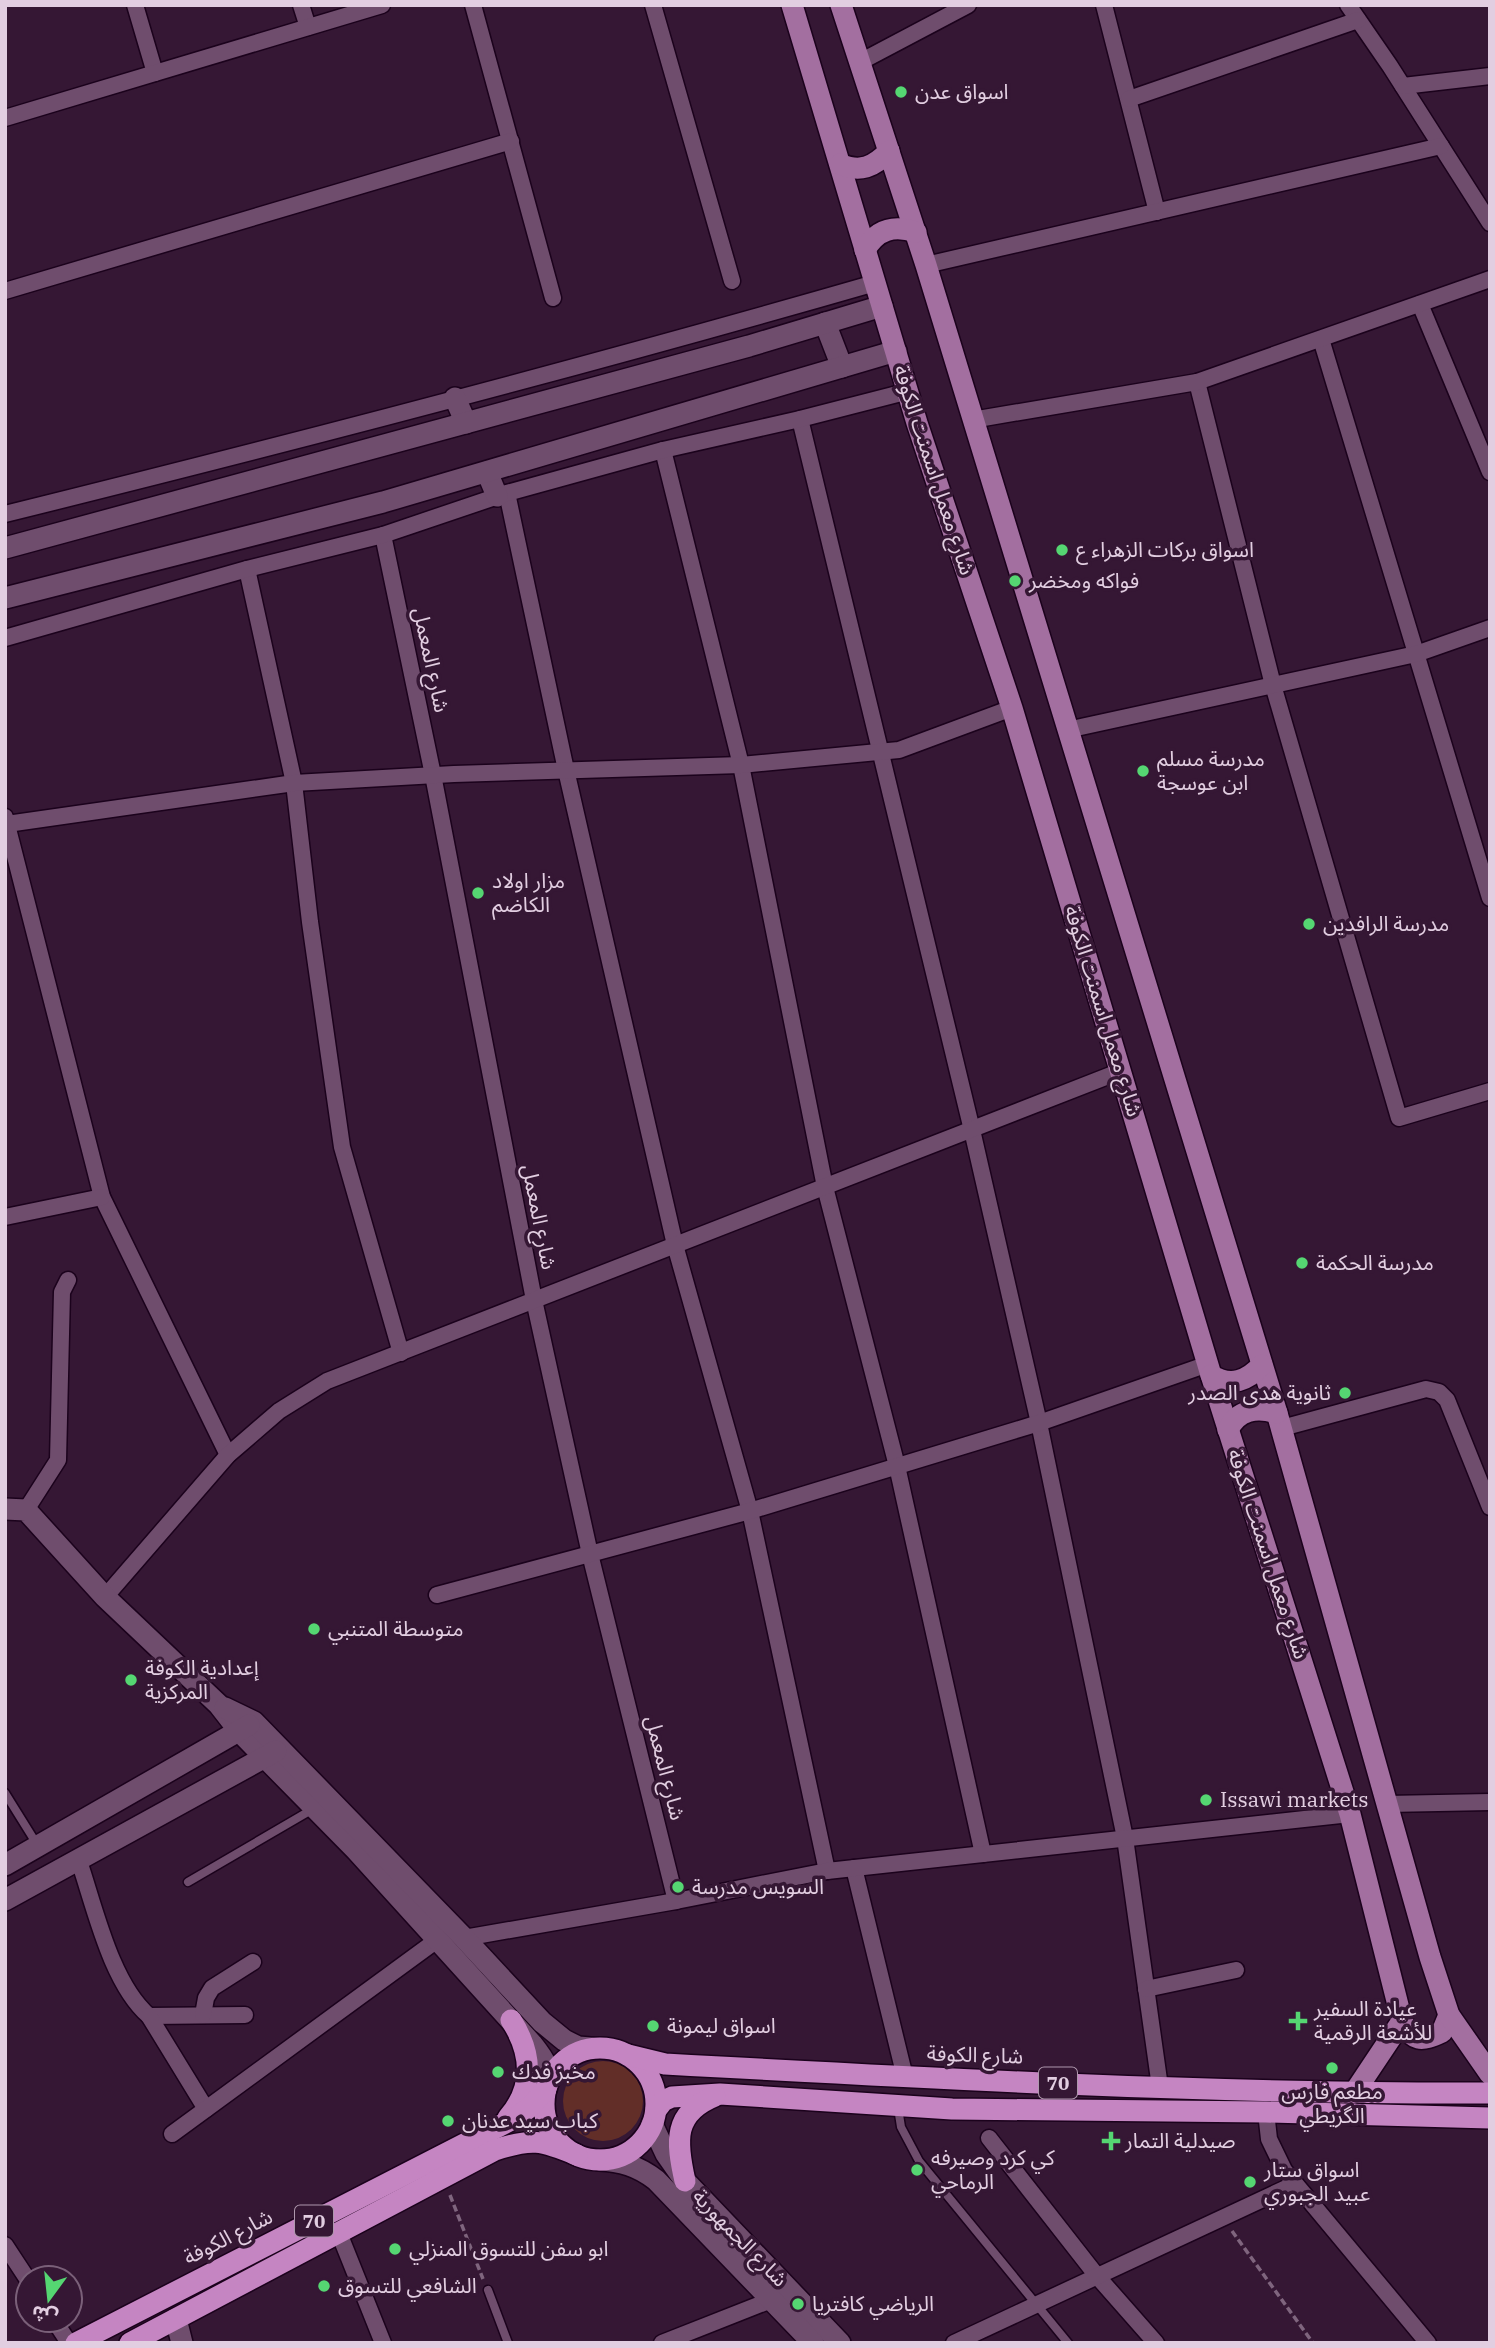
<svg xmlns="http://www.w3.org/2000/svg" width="1495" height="2348" font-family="'IBM Plex Serif','Noto Sans Arabic',serif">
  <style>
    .green { fill: #622e28 }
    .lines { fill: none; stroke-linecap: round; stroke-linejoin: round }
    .lane-casing { stroke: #1b021c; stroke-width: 11 }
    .street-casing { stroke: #1b021c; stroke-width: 19 }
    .secondary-casing { stroke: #1b021c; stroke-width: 24 }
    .primary-casing { stroke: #1b021c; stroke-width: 24 }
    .highway-casing { stroke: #1b021c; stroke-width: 24 }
    .path { stroke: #7f657e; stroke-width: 3.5; stroke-dasharray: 7 3.5; stroke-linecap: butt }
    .lane { stroke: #6f4d6d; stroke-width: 8 }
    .street { stroke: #6f4d6d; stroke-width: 16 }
    .secondary { stroke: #6f4d6d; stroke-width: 21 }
    .primary { stroke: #a36fa0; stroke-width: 21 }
    .highway { stroke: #c585c2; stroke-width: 21 }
    .poi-dot { fill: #55d672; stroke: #351734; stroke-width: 2.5 }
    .labels { text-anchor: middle; stroke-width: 7; stroke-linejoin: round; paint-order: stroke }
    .shield { fill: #351734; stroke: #ae97ad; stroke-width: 2 }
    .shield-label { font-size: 19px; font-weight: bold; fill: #e2cee1 }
    .poi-label { font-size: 21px; fill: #e2cee1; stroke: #351734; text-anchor: start }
    .street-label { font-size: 21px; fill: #e2cee1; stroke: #351734 }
  </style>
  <rect width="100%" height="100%" fill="#351734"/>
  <!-- green -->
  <circle class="green" cx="603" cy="2101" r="40"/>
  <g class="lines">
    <defs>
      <g id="lane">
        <polyline points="5,1793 38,1846"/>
        <polyline points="188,1882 313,1809"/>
        <polyline points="898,2108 901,2127 919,2161 1068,2343"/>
        <polyline points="488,2290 508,2343"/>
      </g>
      <g id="street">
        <polyline points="135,5 155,73"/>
        <polyline points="301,5 308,27"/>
        <polyline points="473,5 553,298"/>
        <polyline points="653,5 732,281"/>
        <polyline points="1104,5 1157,212"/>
        <polyline points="1348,5 1390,66 1490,223"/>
        <polyline points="860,62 968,5"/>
        <polyline points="1403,86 1490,76"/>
        <polyline points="1129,99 1358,20"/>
        <polyline points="5,118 382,5"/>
        <polyline points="926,265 1441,146"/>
        <polyline points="5,291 511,141"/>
        <polyline points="1420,304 1490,472"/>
        <polyline points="1321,339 1490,898"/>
        <polyline points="1197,382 1273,685 1399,1118 1490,1091"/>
        <polyline points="800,419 972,1130 1039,1423 1125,1838 1160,2087"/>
        <polyline points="972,420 1197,382 1490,279"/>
        <polyline points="663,450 741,765 825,1187 897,1466 983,1854"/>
        <polyline points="507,493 566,770 675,1245 750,1511 827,1871"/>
        <path d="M5,514C296,442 587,366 875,283"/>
        <polyline points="383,535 433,775 534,1300 590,1554 676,1901"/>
        <polyline points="247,569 294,783 310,922 342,1147 401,1353"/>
        <polyline points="5,638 247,569 383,535 507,493 663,450 800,419 909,391"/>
        <polyline points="1067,730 1416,654 1490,628"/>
        <polyline points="5,817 102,1197 228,1455"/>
        <polyline points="7,824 294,783 454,774 741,765 899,750 1012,708"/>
        <polyline points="5,1217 102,1197"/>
        <polyline points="1282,1428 1426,1389 1439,1392 1447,1400 1490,1507"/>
        <polyline points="26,1510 58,1460 62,1292 68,1280"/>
        <polyline points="437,1595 750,1511 1039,1423 1208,1364"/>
        <polyline points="105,1597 228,1455 279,1411 327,1381 1121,1071"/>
        <polyline points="1387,1804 1490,1802"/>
        <path d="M79,1861C95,1908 111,1983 149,2016L245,2015"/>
        <polyline points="854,1868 905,2077"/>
        <polyline points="464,1938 676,1901 827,1871 1350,1814"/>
        <polyline points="1146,1989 1236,1970"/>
        <polyline points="203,2015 206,1998 212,1988 253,1962"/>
        <polyline points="149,2016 206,2109"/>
        <polyline points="1266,2112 1269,2139 1284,2170 1428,2343"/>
        <polyline points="172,2134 437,1940"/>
        <polyline points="989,2138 1097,2276 1156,2343"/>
        <polyline points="339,2233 383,2343"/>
        <polyline points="5,2245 28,2280"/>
        <polyline points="54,2320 69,2343"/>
        <polyline points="662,2343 771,2300"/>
        <polyline points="954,2343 1295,2184"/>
      </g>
      <g id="secondary">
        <polyline points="825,323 842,367"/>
        <polyline points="455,398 466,423"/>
        <polyline points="487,472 497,496"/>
        <polyline points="5,548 749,346 882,306"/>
        <polyline points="5,598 383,502 896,351"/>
        <path d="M5,1509L26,1510L105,1597L219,1705L240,1732L356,1850L532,2044C542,2057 550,2066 547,2083"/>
        <polyline points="225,1708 254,1722 464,1938 542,2022 564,2040 578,2047 591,2048"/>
        <polyline points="5,1865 249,1725"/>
        <polyline points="5,1900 276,1751"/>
        <polyline points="652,2124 666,2154 685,2181 840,2343"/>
        <path d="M599,2160C621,2161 638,2166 656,2180L813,2343"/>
        <polyline points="176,2319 182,2343"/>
      </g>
      <g id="primary">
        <path d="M792,5L917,423L1012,708L1211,1375L1350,1814L1402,2021C1413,2042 1421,2042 1442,2032L1449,2015"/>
        <polyline points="841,5 926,265 1277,1413 1430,1957 1449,2015 1490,2074"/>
        <path d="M840,164C860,173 874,167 889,151"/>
        <path d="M865,250C877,229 894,225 916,232"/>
        <path d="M1211,1375C1231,1388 1248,1380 1262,1365"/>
        <path d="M1228,1430C1238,1409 1257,1407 1277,1413"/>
        <polyline points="1354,2093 1402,2021"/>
      </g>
      <g id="highway">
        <circle cx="600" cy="2104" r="56"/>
        <path d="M628,2055L665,2064C940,2079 1215,2094 1490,2093"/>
        <polyline points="656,2110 663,2101 672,2097 720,2094 952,2109 1266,2112 1490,2118"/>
        <path d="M508,2118C535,2087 532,2053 511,2020"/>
        <path d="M685,2181C676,2141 673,2113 715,2096"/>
        <polyline points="76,2343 517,2117 530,2107 546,2089"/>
        <path d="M130,2343L495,2150C532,2138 541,2140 577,2155"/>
      </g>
    </defs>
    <!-- lane casing -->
    <use href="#lane" class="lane-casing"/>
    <!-- street casing -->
    <use href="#street" class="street-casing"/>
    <!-- secondary casing -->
    <use href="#secondary" class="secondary-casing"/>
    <!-- primary casing -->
    <use href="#primary" class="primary-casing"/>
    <!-- highway casing -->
    <use href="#highway" class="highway-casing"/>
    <!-- path -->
    <g class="path">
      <polyline points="450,2195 483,2279"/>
      <polyline points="1232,2231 1313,2343"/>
    </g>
    <!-- lane -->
    <use href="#lane" class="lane"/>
    <!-- street -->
    <use href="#street" class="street"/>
    <!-- secondary -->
    <use href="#secondary" class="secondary"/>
    <!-- primary -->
    <use href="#primary" class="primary"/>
    <!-- highway -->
    <use href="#highway" class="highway"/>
  </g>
  <!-- markers -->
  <g class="poi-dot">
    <circle cx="901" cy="92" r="7"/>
    <circle cx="1062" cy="550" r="7"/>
    <circle cx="1015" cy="581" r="7"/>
    <circle cx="1143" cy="771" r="7"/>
    <circle cx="478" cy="893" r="7"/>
    <circle cx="1309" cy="924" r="7"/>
    <circle cx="1302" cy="1263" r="7"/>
    <circle cx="1345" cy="1393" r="7"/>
    <circle cx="314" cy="1629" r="7"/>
    <circle cx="131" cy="1680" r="7"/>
    <circle cx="1206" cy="1800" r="7"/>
    <circle cx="678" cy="1887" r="7"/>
    <path d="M1294.5 2010.5h7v7h7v7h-7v7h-7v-7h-7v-7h7z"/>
    <circle cx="653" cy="2026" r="7"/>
    <circle cx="1332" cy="2068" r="7"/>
    <circle cx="498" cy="2072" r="7"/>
    <circle cx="448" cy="2121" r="7"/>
    <path d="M1107.5 2130.5h7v7h7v7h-7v7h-7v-7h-7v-7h7z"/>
    <circle cx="917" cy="2170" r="7"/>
    <circle cx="1250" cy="2182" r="7"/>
    <circle cx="395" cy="2249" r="7"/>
    <circle cx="324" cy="2286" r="7"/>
    <circle cx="798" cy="2304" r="7"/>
  </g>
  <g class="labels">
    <!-- shield labels -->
    <g class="shield">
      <rect x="1039" y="2067.5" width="38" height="31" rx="5"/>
      <rect x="295" y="2205.5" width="38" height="31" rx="5"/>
    </g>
    <g class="shield-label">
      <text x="1058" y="2090">70</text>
      <text x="314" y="2228">70</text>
    </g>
    <!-- poi labels -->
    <g class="poi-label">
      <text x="915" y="99">اسواق عدن</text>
      <text x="1076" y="557">اسواق بركات الزهراء ع</text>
      <text x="1029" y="588">فواكه ومخضر</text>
      <text x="1157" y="766">مدرسة مسلم<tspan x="1157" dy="24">ابن عوسجة</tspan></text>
      <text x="492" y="888">مزار اولاد<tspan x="492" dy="24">الكاضم</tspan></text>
      <text x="1323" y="931">مدرسة الرافدين</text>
      <text x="1316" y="1270">مدرسة الحكمة</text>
      <text x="1331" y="1400" text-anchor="end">ثانوية هدى الصدر</text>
      <text x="328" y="1636">متوسطة المتنبي</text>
      <text x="145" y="1675">إعدادية الكوفة<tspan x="145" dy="24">المركزية</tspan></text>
      <text x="1220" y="1807">Issawi markets</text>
      <text x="692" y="1894">السويس مدرسة</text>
      <text x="1314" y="2016">عيادة السفير<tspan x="1314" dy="24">للأشعة الرقمية</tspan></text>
      <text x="667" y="2033">اسواق ليمونة</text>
      <text x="512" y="2079">مخبز فدك</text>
      <text x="1332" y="2099" text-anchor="middle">مطعم فارس<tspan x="1332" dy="24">الگريطي</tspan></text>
      <text x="462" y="2128">كباب سيد عدنان</text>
      <text x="1125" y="2148">صيدلية التمار</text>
      <text x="931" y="2165">كي كرد وصيرفه<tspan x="931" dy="24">الرماحي</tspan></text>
      <text x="1264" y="2177">اسواق ستار<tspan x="1264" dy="24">عبيد الجبوري</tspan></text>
      <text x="409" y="2256">ابو سفن للتسوق المنزلي</text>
      <text x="338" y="2293">الشافعي للتسوق</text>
      <text x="812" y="2311">الرياضي كافتريا</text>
    </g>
    <!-- street labels -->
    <g class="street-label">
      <text transform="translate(934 470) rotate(72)" y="7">شارع معمل اسمنت الكوفة</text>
      <text transform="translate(431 660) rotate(78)" y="7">شارع المعمل</text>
      <text transform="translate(1103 1011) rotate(73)" y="7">شارع معمل اسمنت الكوفة</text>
      <text transform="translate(539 1217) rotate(79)" y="7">شارع المعمل</text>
      <text transform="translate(1268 1554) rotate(72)" y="7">شارع معمل اسمنت الكوفة</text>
      <text transform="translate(665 1768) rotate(76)" y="7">شارع المعمل</text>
      <text transform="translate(975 2055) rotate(2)" y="7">شارع الكوفة</text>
      <text transform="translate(228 2237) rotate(-27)" y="7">شارع الكوفة</text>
      <text transform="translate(740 2238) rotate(46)" y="7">شارع الجمهورية</text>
    </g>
  </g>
  <!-- border -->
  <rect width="1495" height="2348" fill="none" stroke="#e2cee1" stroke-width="14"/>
  <!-- north arrow -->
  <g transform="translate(49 2299) rotate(195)"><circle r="33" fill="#351734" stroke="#7a6079" stroke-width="2"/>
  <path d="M0-5L12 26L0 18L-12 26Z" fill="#55d672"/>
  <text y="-10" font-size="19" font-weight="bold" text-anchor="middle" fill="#e2cee1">ش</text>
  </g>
</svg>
